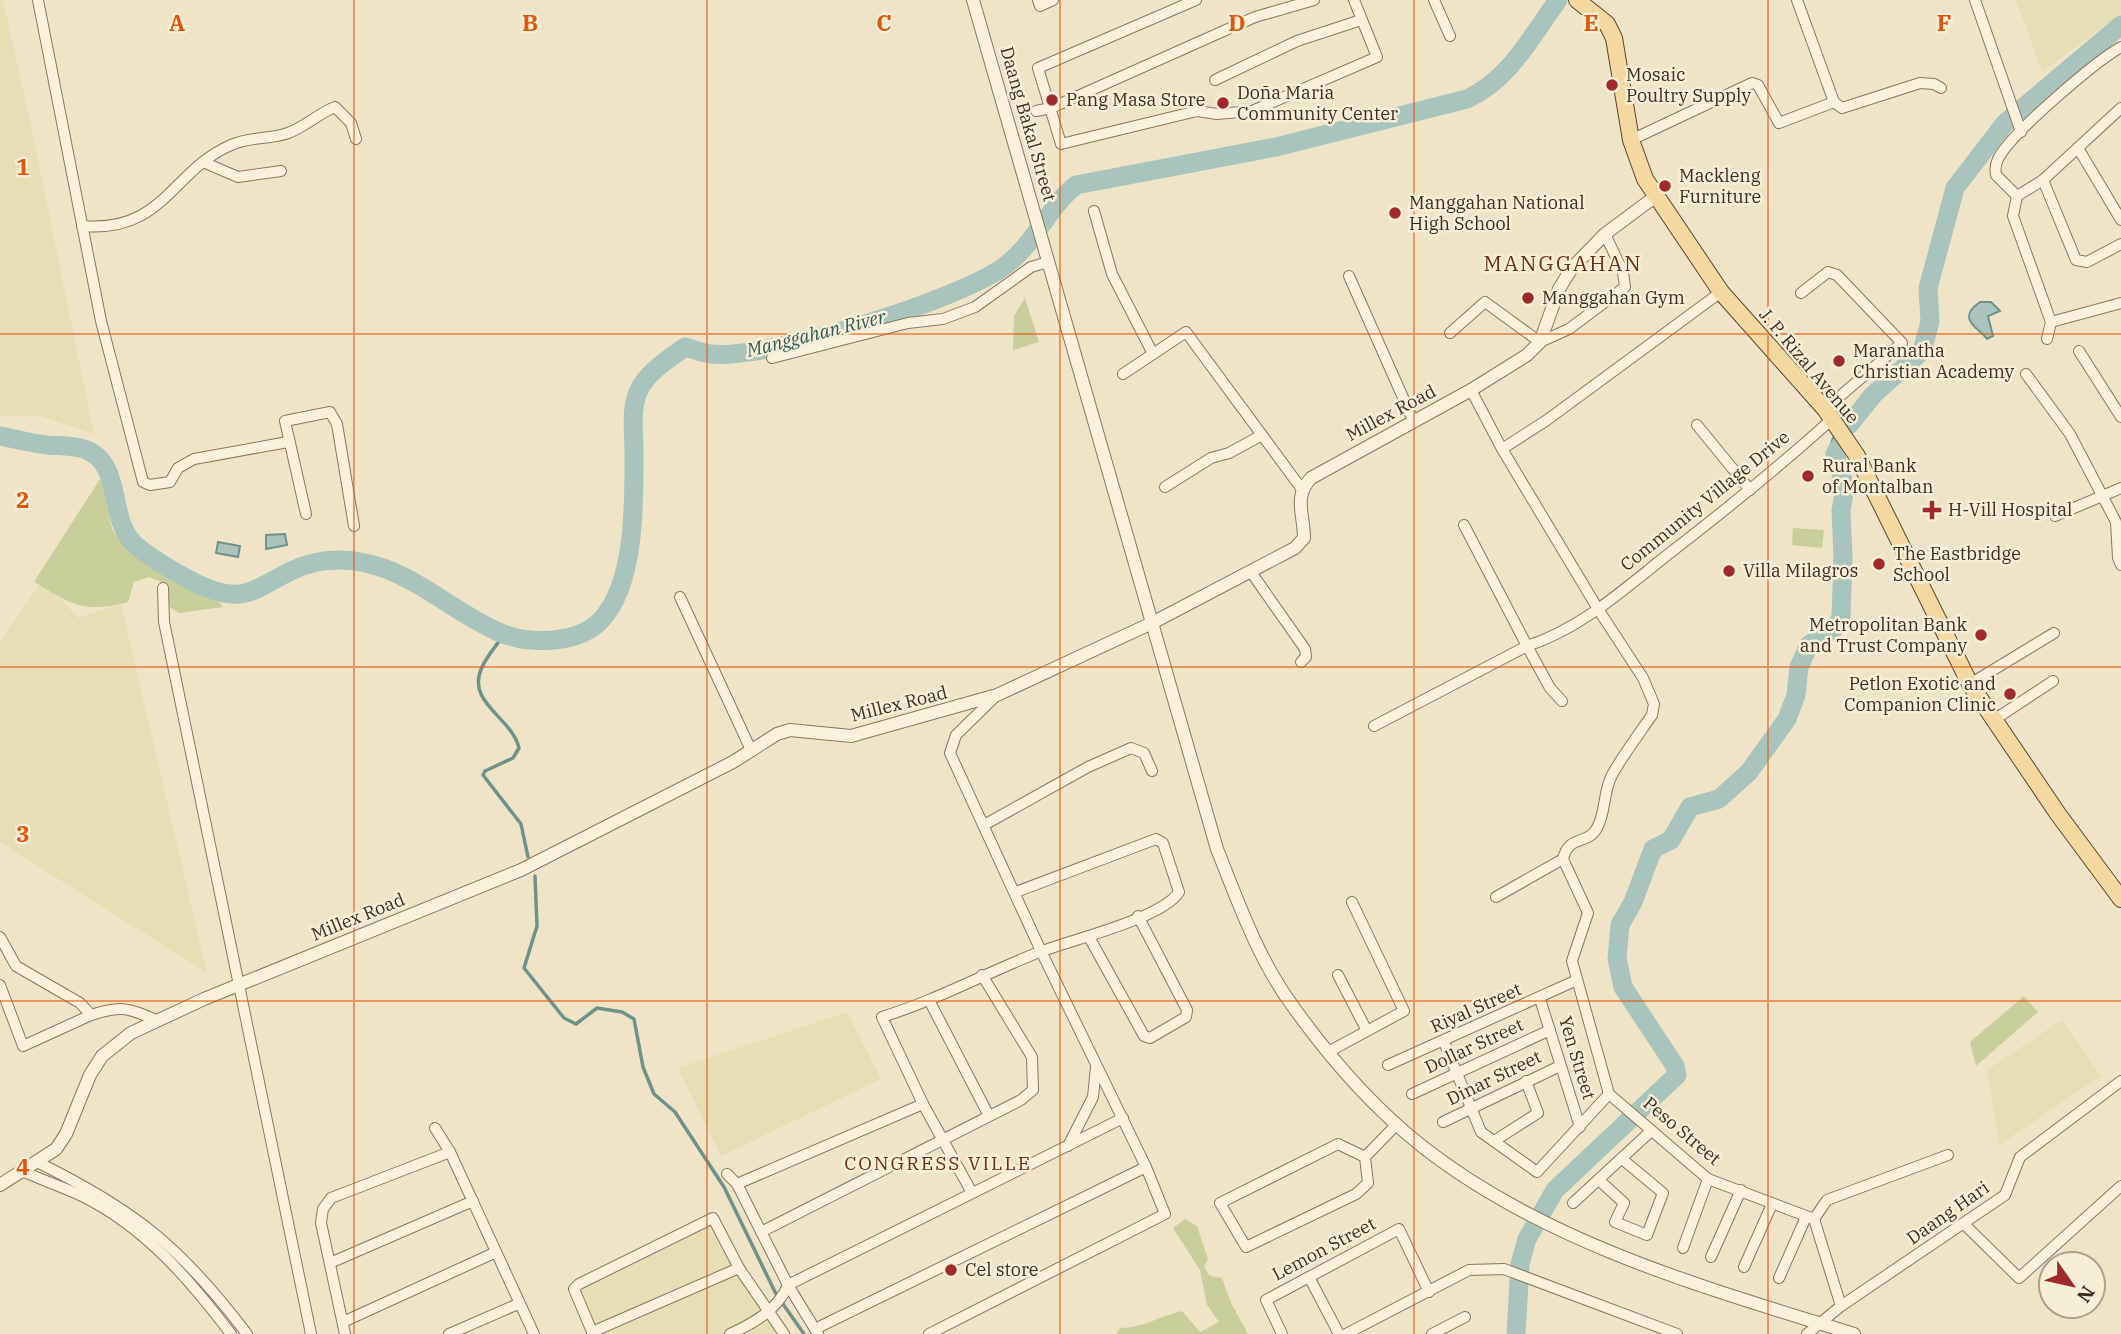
<svg xmlns="http://www.w3.org/2000/svg" width="2121" height="1334" font-family="'IBM Plex Serif',serif">
  <style>
    .farmland { fill: #e6deb5 }
    .green { fill: #c9cf9b }
    .water { fill: #a9c4bc; stroke: #6f938a; stroke-width: 2 }
    .lines { fill: none; stroke-linecap: round; stroke-linejoin: round }
    .stream { stroke: #6f938a; stroke-width: 3.5 }
    .river { stroke: #a9c4bc; stroke-width: 19 }
    .minor-casing { stroke: #8d765c; stroke-width: 12 }
    .tertiary-casing { stroke: #8d765c; stroke-width: 14 }
    .primary-casing { stroke: #5b4430; stroke-width: 18 }
    .minor { stroke: #faf1dc; stroke-width: 10 }
    .tertiary { stroke: #faf1dc; stroke-width: 12 }
    .primary { stroke: #f3d9a0; stroke-width: 16 }
    .grid { fill: none; stroke: #df570d; stroke-width: 2; stroke-opacity: 0.55 }
    .poi-dot { fill: #9e2a2b; stroke: #f7eed8; stroke-width: 2.5 }
    .labels { text-anchor: middle; stroke-width: 5; stroke-linejoin: round; paint-order: stroke }
    .poi-label { font-size: 18px; fill: #3d2e20; stroke: #f7eed8; text-anchor: start }
    .street-label { font-size: 18px; fill: #3d2e20; stroke: #f7eed8 }
    .water-label { font-size: 19px; font-style: italic; fill: #2f5d5a; stroke: #f7eed8 }
    .neighbourhood-label { font-size: 19px; letter-spacing: 2px; fill: #6b2e1e; stroke: #f7eed8 }
    .quarter-label { font-size: 21px; letter-spacing: 2px; fill: #6b2e1e; stroke: #f7eed8 }
    .grid-label { font-size: 23px; text-anchor: middle; font-weight: bold; fill: #df570d; stroke: #f7eed8; stroke-width: 5; stroke-linejoin: round; paint-order: stroke }
  </style>
  <rect width="100%" height="100%" fill="#f0e4c8"/>
  <!-- farmland -->
  <g class="farmland">
    <polygon points="0,0 3,0 31,126 94,434 40,416 0,416"/>
    <polygon points="2016,0 2121,0 2121,13 2042,72"/>
    <polygon points="39,585 59,597 78,618 121,604 207,973 0,842 0,642"/>
    <polygon points="847,1012 881,1079 721,1156 678,1068"/>
    <polygon points="2062,1020 2101,1076 1999,1145 1987,1070"/>
    <polygon points="713,1224 737,1272 778,1334 597,1334 576,1288"/>
  </g>
  <!-- green -->
  <g class="green">
    <polygon points="1025,298 1039,342 1013,350 1014,316"/>
    <path d="M100,479C112,494 106,525 116,535C133,551 180,583 201,594C211,599 217,597 223,607L179,613L163,603L167,584L149,577L134,582L128,602C84,614 71,604 34,582Z"/>
    <polygon points="1793,528 1824,530 1822,548 1792,545"/>
    <polygon points="2024,996 2038,1012 1976,1066 1970,1042"/>
    <path d="M1185,1219L1197,1226L1208,1259L1204,1267L1210,1276L1222,1278L1231,1303L1248,1334H1116L1120,1328C1143,1328 1159,1316 1182,1311L1200,1332L1219,1322L1207,1305L1200,1270L1173,1228Z"/>
  </g>
  <!-- water -->
  <g class="water">
    <path d="M1980,302H1991L2000,311L1988,316L1993,336L1987,339C1979,328 1955,319 1980,302Z"/>
    <path d="M1833,438L1841,463L1848,474L1840,476C1833,462 1826,453 1833,438Z"/>
    <polygon points="285,534 287,545 266,549 266,535"/>
    <polygon points="218,542 240,546 238,557 216,553"/>
  </g>
  <g class="lines">
    <!-- stream -->
    <g class="stream">
      <path d="M504,634C497,645 487,656 482,667C465,703 512,717 519,748L513,758L485,771L483,775L521,824L528,857"/>
      <polyline points="535,876 537,926 524,968 564,1018 576,1024 597,1008 622,1012 634,1019 643,1067 654,1094 675,1112 724,1187 776,1294 804,1334"/>
    </g>
    <!-- river -->
    <g class="river">
      <polyline points="1849,425 1873,395 1922,351 1930,322 1928,288 1955,188 2005,123 2121,25"/>
      <path d="M0,436C15,439 31,443 47,445C58,446 72,445 84,449C122,462 109,513 130,539C140,553 183,577 200,585C245,606 257,587 293,570C323,556 356,558 386,569C427,585 461,616 501,633C530,645 579,644 601,620C636,583 634,501 634,452C634,432 630,409 639,390C647,372 670,358 685,347C693,349 702,353 711,354C768,360 954,301 1002,268C1034,246 1047,208 1076,185L1276,147L1467,99C1510,79 1531,37 1558,0"/>
      <polyline points="1516,1334 1520,1264 1527,1239 1555,1190 1677,1075 1675,1066 1623,987 1617,958 1620,925 1633,902 1653,849 1671,840 1690,807 1719,799 1749,772 1787,719 1796,695 1799,667 1809,645 1836,627 1841,617 1843,557 1841,511 1845,487 1835,454 1839,447"/>
    </g>
    <defs>
      <g id="minor">
        <polyline points="38,0 101,321 143,482 150,485 170,482 178,468 194,459 288,442"/>
        <polyline points="1038,0 1040,6 1053,0"/>
        <polyline points="1196,0 1038,68 1061,144 1197,111 1217,114 1252,111 1377,57 1354,0"/>
        <polyline points="1434,0 1450,36"/>
        <polyline points="1797,0 1834,102 1842,108 1920,83 1934,84 1941,88"/>
        <polyline points="1975,0 2021,132"/>
        <polyline points="1215,80 1297,41 1361,20"/>
        <polyline points="1036,111 1051,108 1255,17 1314,0"/>
        <polyline points="1631,140 1752,83 1758,85 1779,123 1834,102"/>
        <polyline points="2078,148 2121,220"/>
        <polyline points="203,162 238,177 281,171"/>
        <polyline points="2043,180 2076,260 2087,262 2121,244"/>
        <path d="M2017,196L1996,175C1995,169 1995,165 1998,159C2011,133 2095,62 2121,47"/>
        <polyline points="1094,211 1112,274 1153,354"/>
        <path d="M82,226C164,233 171,171 231,145C250,136 269,140 288,133C305,127 319,113 335,107L351,123L356,139"/>
        <polyline points="1349,276 1413,420"/>
        <polyline points="1801,293 1828,272 1837,275 1902,343 1825,409"/>
        <polyline points="2051,322 2121,303"/>
        <polyline points="1450,333 1485,302 1540,342 1569,329 1625,287 1623,272 1605,234"/>
        <polyline points="2047,339 2051,322 2013,216 2017,196 2043,180 2121,108"/>
        <polyline points="2079,351 2121,417"/>
        <polyline points="772,358 908,323 943,319 975,307 1031,267 1048,262"/>
        <polyline points="1123,374 1186,332 1301,488"/>
        <polyline points="2026,374 2070,434 2116,522 2118,558 2121,565"/>
        <path d="M1471,390L1502,449L1598,609L1643,678L1654,704L1652,715C1639,734 1623,755 1612,775C1603,792 1606,812 1597,828C1587,846 1569,834 1563,859L1588,913L1572,961L1609,1094"/>
        <polyline points="1697,425 1750,490"/>
        <polyline points="1502,449 1547,420 1721,292"/>
        <polyline points="1165,487 1211,458 1229,453 1262,435"/>
        <polyline points="306,514 285,421 330,412 337,424 354,526"/>
        <polyline points="2055,516 2121,488"/>
        <polyline points="1251,572 1305,649 1306,657 1301,662"/>
        <polyline points="163,588 164,622 311,1334"/>
        <polyline points="680,597 751,750"/>
        <polyline points="1970,684 2054,633"/>
        <path d="M1562,701L1550,688L1527,646C1580,629 1623,590 1666,556C1723,512 1779,467 1832,419"/>
        <polyline points="1994,720 2053,681"/>
        <polyline points="1374,726 1527,646 1464,525"/>
        <polyline points="984,825 1088,767 1131,748 1144,753 1152,771"/>
        <polyline points="1496,897 1563,859"/>
        <polyline points="0,937 16,966 80,1003 91,1015 23,1046 0,985"/>
        <polyline points="1089,937 1144,1036 1150,1038 1186,1017 1187,1010 1138,916"/>
        <polyline points="1338,975 1366,1029"/>
        <polyline points="1540,999 1580,1127"/>
        <polyline points="930,1002 989,1116"/>
        <path d="M91,1015C122,1005 129,1008 158,1021"/>
        <polyline points="1444,1042 1481,1132 1537,1172 1609,1094"/>
        <polyline points="1328,1052 1404,1011 1352,902"/>
        <polyline points="1388,1065 1577,980"/>
        <polyline points="1412,1094 1550,1030"/>
        <polyline points="1609,1094 1708,1179 1814,1219"/>
        <polyline points="1443,1122 1560,1066"/>
        <polyline points="435,1128 450,1152 534,1334"/>
        <polyline points="1494,1141 1538,1113 1526,1081"/>
        <polyline points="1068,1146 1093,1097 1096,1067"/>
        <polyline points="1365,1157 1338,1144 1220,1203 1246,1247 1356,1194 1368,1183 1365,1157 1397,1124"/>
        <path d="M37,1162C135,1210 181,1247 247,1334"/>
        <path d="M22,1171C42,1180 63,1187 82,1196C145,1227 190,1280 231,1334"/>
        <polyline points="727,1174 737,1184 788,1285 818,1334"/>
        <polyline points="1600,1181 1624,1203 1615,1222 1647,1235 1663,1193 1622,1159"/>
        <polyline points="737,1184 923,1104"/>
        <path d="M971,1191L923,1104L882,1017C937,1000 984,974 1037,953C1069,940 1162,919 1179,892L1163,843L1156,839L1016,892"/>
        <polyline points="1573,1203 1650,1132"/>
        <polyline points="1814,1219 1827,1200 1948,1155"/>
        <polyline points="1814,1219 1841,1306"/>
        <polyline points="1964,1224 2019,1278 2121,1186"/>
        <polyline points="761,1232 1021,1100 1033,1090 1032,1057 982,975"/>
        <polyline points="1683,1248 1708,1179"/>
        <polyline points="1711,1257 1741,1190"/>
        <polyline points="330,1263 473,1201"/>
        <polyline points="1744,1267 1772,1204"/>
        <polyline points="1309,1277 1339,1334"/>
        <polyline points="1779,1278 1806,1217"/>
        <polyline points="343,1322 494,1253"/>
        <polyline points="815,1329 1146,1167"/>
        <polyline points="592,1332 739,1268"/>
        <polyline points="345,1334 321,1223 323,1209 331,1198 450,1152"/>
        <polyline points="449,1334 518,1304"/>
        <polyline points="593,1334 574,1289 579,1284 713,1218 739,1268 784,1334"/>
        <path d="M730,1334C752,1324 778,1310 788,1285L1123,1118"/>
        <polyline points="929,1334 1165,1214 1146,1167 1041,951 950,753 956,735 997,695"/>
        <polyline points="1282,1334 1266,1300 1399,1229 1429,1292"/>
        <polyline points="1346,1334 1469,1270 1504,1269 1677,1334"/>
        <polyline points="1432,1334 1465,1317"/>
        <polyline points="1807,1334 1841,1306 2005,1195 2020,1157 2121,1081"/>
      </g>
      <g id="tertiary">
        <path d="M973,0L1217,849C1237,899 1256,953 1287,998C1324,1051 1371,1106 1423,1147C1547,1244 1706,1288 1854,1334"/>
        <path d="M0,1185L56,1149L66,1134L90,1075L102,1056L131,1033L204,999L521,870L733,762L777,734L790,730L851,736L997,695L1152,623L1295,548L1304,538C1304,514 1293,497 1311,478L1471,390L1527,355L1540,342L1559,289L1572,268L1605,234L1656,196"/>
      </g>
      <polyline id="primary" points="1577,0 1607,24 1614,38 1631,140 1645,179 1721,292 1825,409 1857,456 1970,684 2058,814 2121,899"/>
    </defs>
    <!-- minor casing -->
    <use href="#minor" class="minor-casing"/>
    <!-- tertiary casing -->
    <use href="#tertiary" class="tertiary-casing"/>
    <!-- primary casing -->
    <use href="#primary" class="primary-casing"/>
    <!-- minor -->
    <use href="#minor" class="minor"/>
    <!-- tertiary -->
    <use href="#tertiary" class="tertiary"/>
    <!-- primary -->
    <use href="#primary" class="primary"/>
  </g>
  <!-- grid -->
  <path class="grid" d="M354,0V1334M707,0V1334M1060,0V1334M1414,0V1334M1768,0V1334M0,334H2121M0,667H2121M0,1001H2121"/>
  <!-- markers -->
  <g class="poi-dot">
    <circle cx="1612" cy="85" r="7"/>
    <circle cx="1052" cy="100" r="7"/>
    <circle cx="1223" cy="103" r="7"/>
    <circle cx="1665" cy="186" r="7"/>
    <circle cx="1395" cy="213" r="7"/>
    <circle cx="1528" cy="298" r="7"/>
    <circle cx="1839" cy="361" r="7"/>
    <circle cx="1808" cy="476" r="7"/>
    <path d="M1928.5 499.5h7v7h7v7h-7v7h-7v-7h-7v-7h7z"/>
    <circle cx="1879" cy="564" r="7"/>
    <circle cx="1729" cy="571" r="7"/>
    <circle cx="1981" cy="635" r="7"/>
    <circle cx="2010" cy="694" r="7"/>
    <circle cx="951" cy="1270" r="7"/>
  </g>
  <g class="labels">
    <!-- poi labels -->
    <g class="poi-label">
      <text x="1626" y="81">Mosaic<tspan x="1626" dy="21">Poultry Supply</tspan></text>
      <text x="1237" y="99">Doña Maria<tspan x="1237" dy="21">Community Center</tspan></text>
      <text x="1066" y="106">Pang Masa Store</text>
      <text x="1679" y="182">Mackleng<tspan x="1679" dy="21">Furniture</tspan></text>
      <text x="1409" y="209">Manggahan National<tspan x="1409" dy="21">High School</tspan></text>
      <text x="1542" y="304">Manggahan Gym</text>
      <text x="1853" y="357">Maranatha<tspan x="1853" dy="21">Christian Academy</tspan></text>
      <text x="1822" y="472">Rural Bank<tspan x="1822" dy="21">of Montalban</tspan></text>
      <text x="1948" y="516">H-Vill Hospital</text>
      <text x="1893" y="560">The Eastbridge<tspan x="1893" dy="21">School</tspan></text>
      <text x="1743" y="577">Villa Milagros</text>
      <text x="1967" y="631" text-anchor="end">Metropolitan Bank<tspan x="1967" dy="21">and Trust Company</tspan></text>
      <text x="1996" y="690" text-anchor="end">Petlon Exotic and<tspan x="1996" dy="21">Companion Clinic</tspan></text>
      <text x="965" y="1276">Cel store</text>
    </g>
    <!-- street labels -->
    <g class="street-label">
      <text transform="translate(1028 124) rotate(74)" y="6">Daang Bakal Street</text>
      <text transform="translate(1809 366) rotate(50)" y="6">J. P. Rizal Avenue</text>
      <text transform="translate(1391 413) rotate(-28)" y="6">Millex Road</text>
      <text transform="translate(1705 501) rotate(-39)" y="6">Community Village Drive</text>
      <text transform="translate(899 704) rotate(-14)" y="6">Millex Road</text>
      <text transform="translate(358 917) rotate(-22)" y="6">Millex Road</text>
      <text transform="translate(1476 1008) rotate(-24)" y="6">Riyal Street</text>
      <text transform="translate(1474 1046) rotate(-25)" y="6">Dollar Street</text>
      <text transform="translate(1577 1058) rotate(73)" y="6">Yen Street</text>
      <text transform="translate(1494 1078) rotate(-26)" y="6">Dinar Street</text>
      <text transform="translate(1682 1131) rotate(40)" y="6">Peso Street</text>
      <text transform="translate(1948 1213) rotate(-35)" y="6">Daang Hari</text>
      <text transform="translate(1324 1249) rotate(-28)" y="6">Lemon Street</text>
    </g>
    <!-- water labels -->
    <g class="water-label">
      <text transform="translate(816 333) rotate(-14)" y="7">Manggahan River</text>
    </g>
    <!-- neighbourhood labels -->
    <g class="neighbourhood-label">
      <text x="938" y="1170">CONGRESS VILLE</text>
    </g>
    <!-- quarter labels -->
    <g class="quarter-label">
      <text x="1563" y="271">MANGGAHAN</text>
    </g>
  </g>
  <g class="grid-label">
    <text x="177" y="31">A</text>
    <text x="530" y="31">B</text>
    <text x="884" y="31">C</text>
    <text x="1237" y="31">D</text>
    <text x="1591" y="31">E</text>
    <text x="1944" y="31">F</text>
    <text x="23" y="175">1</text>
    <text x="23" y="508">2</text>
    <text x="23" y="842">3</text>
    <text x="23" y="1175">4</text>
  </g>
  <!-- north arrow -->
  <g transform="translate(2072 1285) rotate(124)"><circle r="33" fill="#f7eed8" stroke="#ada18e" stroke-width="2"/>
  <path d="M0-5L12 26L0 18L-12 26Z" fill="#9e2a2b"/>
  <text y="-10" font-size="19" font-weight="bold" text-anchor="middle" fill="#3d2e20">N</text>
  </g>
</svg>
